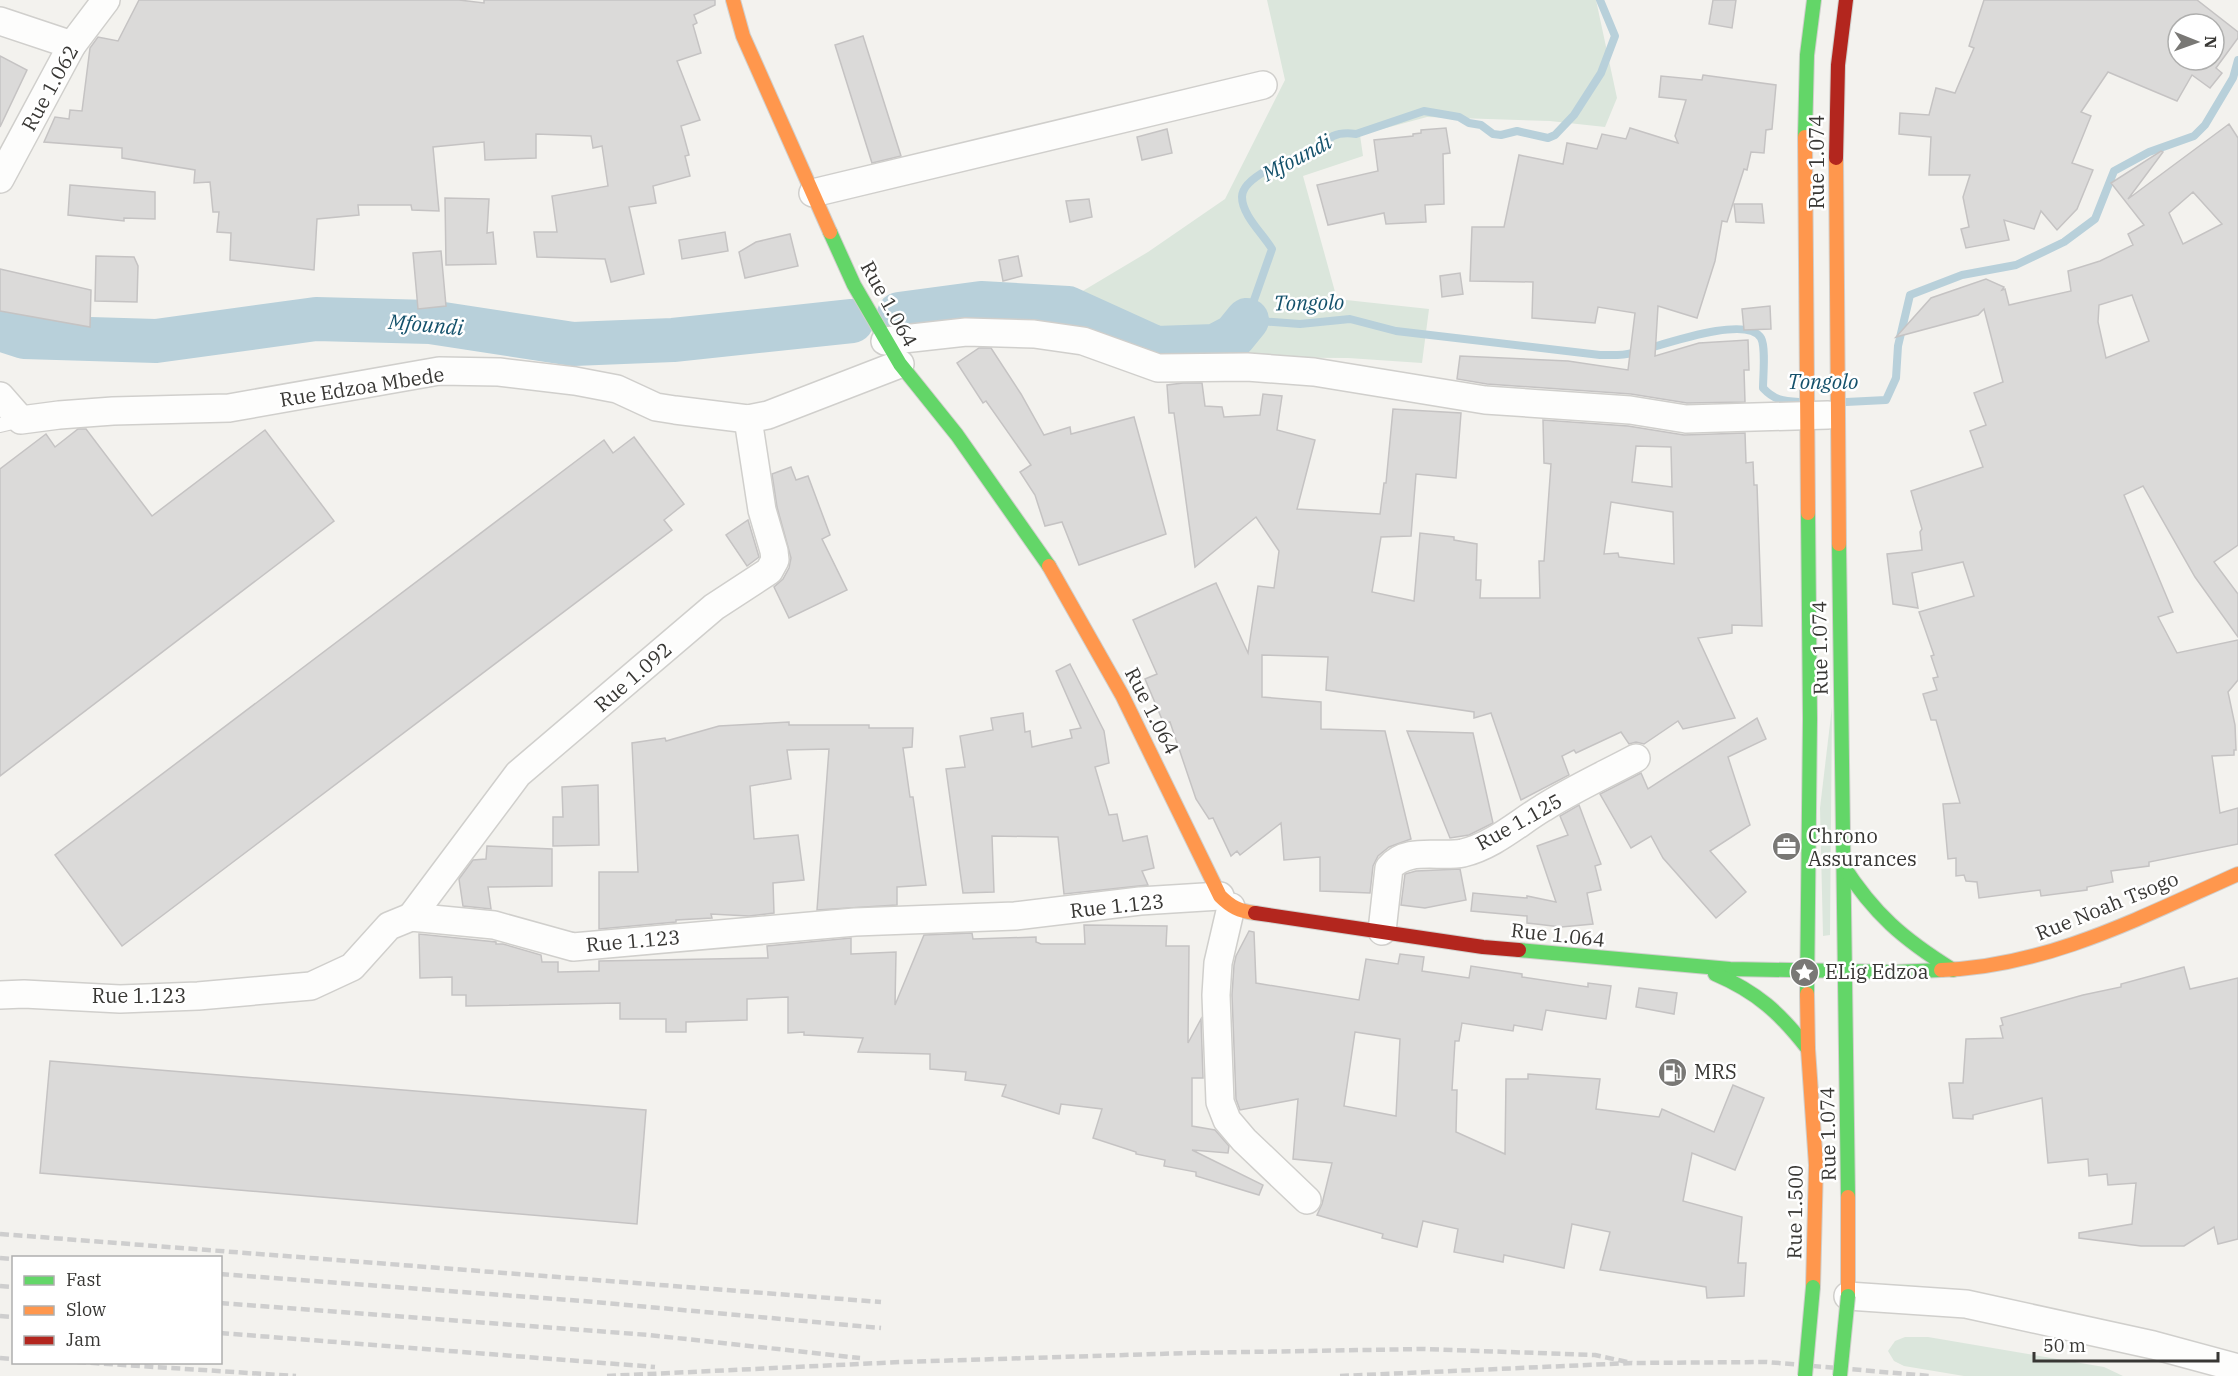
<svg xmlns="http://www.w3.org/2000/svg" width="2238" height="1376" font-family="'IBM Plex Serif',serif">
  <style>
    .green { fill: #dbe6dc }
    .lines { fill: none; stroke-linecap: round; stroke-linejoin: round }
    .stream { stroke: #b8d0da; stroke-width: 8 }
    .river { stroke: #b8d0da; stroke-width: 44 }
    .building { fill: #dbdad9; stroke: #c5c3c3; stroke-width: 1.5; fill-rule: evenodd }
    .lane-casing { stroke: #d0cfcc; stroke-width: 16 }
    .street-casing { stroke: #d0cfcc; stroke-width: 30 }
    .fast-casing { stroke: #d0cfcc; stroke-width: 16 }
    .slow-casing { stroke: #d0cfcc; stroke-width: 16 }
    .jam-casing { stroke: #d0cfcc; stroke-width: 16 }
    .lane { stroke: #fdfdfc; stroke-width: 14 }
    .street { stroke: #fdfdfc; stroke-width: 27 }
    .fast { stroke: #63d668; stroke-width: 14 }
    .slow { stroke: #ff974d; stroke-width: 14 }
    .jam { stroke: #b3261e; stroke-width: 14 }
    .rail { stroke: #cecece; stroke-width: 4.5; stroke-dasharray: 9 4.5; stroke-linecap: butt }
    .fast-bridge-casing { stroke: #d0cfcc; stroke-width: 16; stroke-linecap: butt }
    .fast-bridge { stroke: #63d668; stroke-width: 14 }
    .labels { text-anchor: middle; stroke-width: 5; stroke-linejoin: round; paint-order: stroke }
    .street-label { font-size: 20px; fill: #383734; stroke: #fff }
    .poi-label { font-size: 20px; fill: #383734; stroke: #fff; text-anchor: start }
    .water-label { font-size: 21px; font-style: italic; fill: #14516b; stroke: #fff }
  </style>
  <rect width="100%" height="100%" fill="#f3f2ee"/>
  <!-- green -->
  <g class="green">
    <polygon points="1267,0 1596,0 1617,98 1605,127 1550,121 1427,117 1360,135 1363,156 1303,176 1337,299 1429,309 1422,363 1348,358 1150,357 1064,325 1058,299 1081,292 1148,252 1225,199 1285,80"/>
    <polygon points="1832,707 1830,935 1823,936 1820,808"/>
    <polygon points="1905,1337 1928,1337 2104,1367 2123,1376 1964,1376 1904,1366 1894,1361 1888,1351 1895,1341"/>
  </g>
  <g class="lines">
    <!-- stream -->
    <g class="stream">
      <path d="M1600,0L1615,36L1601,73L1574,115L1555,135L1548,138L1517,131L1501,135L1493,134L1481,125L1469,123L1459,117L1424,111L1356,134C1349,133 1340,133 1333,136C1328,139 1325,146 1319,148C1302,155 1242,174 1242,197C1242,215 1263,234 1272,249L1247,320L1300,324L1350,319L1396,331L1600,355C1610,355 1622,356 1632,353C1655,348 1746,313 1761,338C1766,347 1763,377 1763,388C1775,401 1784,401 1801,402"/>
      <polyline points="1846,402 1886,400 1896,378 1898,346 1910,295 1962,275 2016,265 2064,242 2095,219 2114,171 2149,152 2194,136 2205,125 2233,78 2238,60"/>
    </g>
    <!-- river -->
    <g class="river">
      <polyline points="899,314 981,303 1068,308 1156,348 1215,346 1234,336 1247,320"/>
      <polyline points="0,329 24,337 156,341 316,319 430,322 573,344 673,340 852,321"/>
    </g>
  </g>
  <!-- building -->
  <g class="building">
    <polygon points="139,0 459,0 484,3 484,0 715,0 715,5 694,15 697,23 693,25 701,53 677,61 700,120 681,126 689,155 685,156 690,176 653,186 656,203 629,207 644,274 611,282 605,259 537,257 534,232 557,232 552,196 608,186 602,146 593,148 591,136 536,134 536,158 485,160 484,142 433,147 439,211 412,210 411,205 358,205 359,215 317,219 314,270 230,260 231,233 217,232 219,212 213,212 210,182 194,183 195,170 122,158 122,148 44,142 55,117 69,119 70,110 82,111 90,48 98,37 118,41"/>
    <polygon points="1713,0 1736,0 1732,28 1709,24"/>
    <path d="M1984,0H2197L2238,32V38L2216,68L2222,73L2210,88L2192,75L2177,101L2108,72L2081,112L2091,116L2072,163L2093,170L2077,209L2057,230L2041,211L2034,229L2004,220L2009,240L1966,248L1961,229L1969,227L1963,197L1970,175H1929L1931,137L1899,134L1900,113L1929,115L1936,88L1955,93L1974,48L1969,46ZM2178,24H2214V60H2178Z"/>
    <polygon points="863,36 901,156 872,163 835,45"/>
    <polygon points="0,56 27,70 0,127"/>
    <polygon points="1703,75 1776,85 1772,129 1766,130 1764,153 1751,152 1747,170 1744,169 1727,222 1722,221 1715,261 1697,318 1658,306 1655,356 1699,343 1748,340 1749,370 1744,370 1745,402 1687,403 1631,394 1487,384 1457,379 1460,356 1568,361 1628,370 1635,313 1598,307 1595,323 1532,318 1533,282 1470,281 1472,227 1504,227 1519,155 1563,164 1567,143 1597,149 1602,134 1626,139 1630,128 1678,143 1675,136 1686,100 1659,97 1661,76 1702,80"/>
    <path d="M2229,124L2238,138V545L2214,562L2238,594V637L2195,577L2143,486L2124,495L2173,612L2158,617L2177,653L2238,640V680L2228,692L2235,725L2236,750H2234V755L2212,756L2220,813L2238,808V844L2149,862V866L2111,871L2113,882L2087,887V890L2041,896L2040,890L1979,898L1977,882L1966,881L1964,875L1956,876V858L1948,859L1943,804L1960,803L1936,720H1931L1923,694L1937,690L1933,678L1938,677L1931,656L1934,655L1919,612L1974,596L1963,562L1912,573L1918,608L1893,604L1887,554L1922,550L1920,532L1922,529L1911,491L1983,467L1970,431L1986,425L1974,393L2003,382L1984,309L1978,315L1896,337L1931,298L1986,279L2004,287L2002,290L2005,289L2009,305L2071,291L2068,271L2100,261L2133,245L2128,234L2144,225L2111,183L2161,151L2163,152L2128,199ZM2193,192L2222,224L2183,244L2169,213ZM2132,295L2149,341L2106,358L2098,322L2099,305Z"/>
    <polygon points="1446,128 1450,153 1443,154 1444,204 1425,205 1426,222 1386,224 1384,213 1328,225 1317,185 1378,171 1374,140 1413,136 1413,134 1421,133 1421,130"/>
    <polygon points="1167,129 1172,153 1142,160 1137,137"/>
    <polygon points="70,185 155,192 155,219 124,218 124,221 68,215"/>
    <polygon points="445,198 489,199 487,233 493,232 496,264 446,265"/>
    <polygon points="1089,199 1092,217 1070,222 1066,201"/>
    <polygon points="1734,204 1762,204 1764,223 1736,222"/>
    <polygon points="725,232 728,251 682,259 679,240"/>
    <polygon points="790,234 798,266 745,278 739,252 756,242"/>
    <polygon points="441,251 446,306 418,309 413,253"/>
    <polygon points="96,256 134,257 138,266 137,302 95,301"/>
    <polygon points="1018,256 1022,276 1003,281 999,260"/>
    <polygon points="0,269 91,290 90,327 0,311"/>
    <polygon points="1460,273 1463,294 1442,297 1440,276"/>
    <polygon points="1770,306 1771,329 1744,330 1742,309"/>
    <polygon points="979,348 991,348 1021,394 1044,435 1070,427 1071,434 1134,417 1166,534 1079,565 1062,522 1045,526 1035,495 1020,472 1031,465 986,401 983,403 957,363"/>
    <path d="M1183,383H1202L1205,406L1222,407L1224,417L1260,415L1263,394L1282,396L1277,430L1315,440L1297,509L1380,514L1384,483H1386L1393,409L1461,413L1456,478L1416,474L1411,536L1381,537L1372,592L1414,601L1420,533L1454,537V540L1477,544L1476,580H1481L1480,598H1540L1539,561H1544L1551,464L1544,463L1543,420L1628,426L1684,435L1745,433L1746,463L1753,462L1754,485H1757L1762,626L1732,625V633L1698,638L1735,718L1683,729L1678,721L1644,744L1636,742L1629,744L1621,732L1576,753L1574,750L1562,756L1569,775L1521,800L1491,713L1474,718V712L1326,690L1328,657L1262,655V697L1321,702V729L1385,731L1411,839L1389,847L1378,856L1373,866L1370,893L1320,891V857L1284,860L1281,823L1240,855L1237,851L1231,856L1213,818L1209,819L1196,799L1170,722L1164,724L1145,679L1157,674L1133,620L1216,583L1248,653L1258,586L1274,588L1279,551L1256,517L1195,567L1174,413H1169L1167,385ZM1636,446L1671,447L1672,487L1632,482ZM1611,502L1673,512L1674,564L1619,557L1618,553L1604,554Z"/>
    <polygon points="78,429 86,429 152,516 265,430 334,521 0,776 0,469 46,434 55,447"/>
    <polygon points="634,437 684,504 664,520 672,530 122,946 55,855 604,440 613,453"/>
    <polygon points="791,467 796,480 808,476 830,535 822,539 847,590 789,618 774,587 783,579 789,568 791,558 777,507 772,474"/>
    <polygon points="748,520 759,557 747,566 726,535"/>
    <polygon points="1070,664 1104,731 1109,763 1095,767 1109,815 1117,814 1123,841 1147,836 1154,868 1142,871 1148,885 1064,894 1058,837 992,836 994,892 963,893 946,769 965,767 960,736 993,730 991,718 1023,713 1025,732 1030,731 1032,747 1072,738 1070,730 1081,728 1056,671"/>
    <polygon points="1757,718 1766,739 1728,757 1750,825 1710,851 1746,892 1716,918 1663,858 1651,836 1631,848 1600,794 1641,773 1648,789"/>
    <polygon points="789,722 789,725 869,725 869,728 913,728 912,747 903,748 910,797 913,797 926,885 897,887 897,905 817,910 829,749 787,750 791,779 750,786 754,839 798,835 804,880 773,883 774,913 749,916 711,914 712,918 676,920 676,922 599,929 599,872 638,872 632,743 665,738 666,741 719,726"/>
    <polygon points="1407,731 1473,733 1493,823 1469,835 1450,838"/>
    <polygon points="598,785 599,845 553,846 553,817 563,817 562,787"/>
    <polygon points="1579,805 1601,864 1595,866 1601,890 1587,893 1593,924 1561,927 1536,924 1527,923 1527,916 1471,911 1473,893 1527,898 1527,896 1556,902 1537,846 1568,835 1560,816"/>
    <polygon points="487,846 552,849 552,886 488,887 491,909 463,906 459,879 473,860 486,859"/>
    <polygon points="1460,869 1466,900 1425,908 1401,905 1405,874 1416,871"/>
    <polygon points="1084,925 1167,926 1166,946 1189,946 1188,1043 1201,1019 1203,1078 1192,1078 1192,1126 1215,1130 1229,1146 1228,1153 1192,1150 1263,1185 1259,1195 1196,1176 1196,1172 1164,1166 1165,1160 1136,1154 1136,1152 1093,1138 1102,1109 1061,1104 1059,1114 1002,1096 1006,1085 965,1080 966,1072 930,1069 930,1054 858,1052 863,1038 804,1035 804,1032 788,1033 788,997 747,999 747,1020 686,1022 686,1032 666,1032 666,1019 620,1019 620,1003 466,1006 466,995 452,995 452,977 420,978 419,934 496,942 496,944 503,944 541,955 542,962 558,962 558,972 599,971 599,961 768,958 767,946 851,938 851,954 896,952 895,1005 924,935 972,933 973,939 1036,937 1036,942 1041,944 1085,944"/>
    <path d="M1249,931L1254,932L1256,983L1359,1000L1366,959L1398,964L1400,954L1424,957L1422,971L1469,978L1471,966L1522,974V977L1588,987V983L1611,986L1606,1019L1546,1010L1542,1030L1514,1025L1513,1031L1462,1023L1459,1041H1455L1452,1090H1457L1456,1132L1505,1154L1506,1079H1528V1074L1600,1079L1596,1109L1659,1117L1662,1109L1714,1132L1733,1085L1764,1098L1735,1170L1692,1153L1683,1201L1742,1217L1738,1263H1746L1744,1296L1707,1298L1706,1287L1600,1270L1610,1232L1572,1224L1564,1268L1504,1255L1503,1262L1454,1252L1458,1229L1423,1221L1417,1247L1382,1238L1383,1234L1317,1215L1322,1204L1332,1163L1293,1159L1298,1099L1240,1110L1236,1099L1232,995L1234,965L1236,956ZM1355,1032L1400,1039L1396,1116L1344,1106Z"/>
    <polygon points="2184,967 2190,989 2238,978 2238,1239 2218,1244 2214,1227 2184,1246 2141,1246 2079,1238 2079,1233 2132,1224 2136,1183 2108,1185 2107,1174 2089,1176 2088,1159 2048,1163 2042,1098 1973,1115 1973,1119 1953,1118 1949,1083 1963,1083 1966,1039 2003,1038 2000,1026 2003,1025 2001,1018 2083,995 2121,987 2121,984"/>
    <polygon points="1639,988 1677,993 1674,1014 1636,1007"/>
    <polygon points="50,1061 646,1110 637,1224 40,1173"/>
  </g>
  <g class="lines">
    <defs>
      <polyline id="lane" points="0,425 21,420"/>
      <g id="street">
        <polyline points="0,21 72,45"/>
        <polyline points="0,179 72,45 106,0"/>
        <polyline points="813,193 1263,85"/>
        <polyline points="885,341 966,332 1034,334 1083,341 1158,368 1247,367 1314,372 1485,400 1630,410 1686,419 1828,415"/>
        <polyline points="0,396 21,420 59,415 113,411 229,408 439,371 499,372 575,381 617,389 656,407 675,410 748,419 768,415 900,364"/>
        <polyline points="1231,907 1218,963 1216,995 1220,1102 1227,1120 1244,1140 1307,1200"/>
        <polyline points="411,917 518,774 714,607 769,571 775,560 774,551 762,510 748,419"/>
        <path d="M1382,931L1389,868C1407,846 1439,858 1463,853C1493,846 1518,823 1543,808C1573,789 1606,774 1636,758"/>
        <polyline points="0,995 24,994 120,999 198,996 311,986 352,967 389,926 411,917 494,925 573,947 855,922 1015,916 1140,901 1220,896"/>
        <polyline points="1848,1296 1966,1304 2153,1345 2238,1368"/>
      </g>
      <g id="fast">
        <polyline points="1805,137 1807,55 1814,0"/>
        <polyline points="830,232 854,285 900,364 957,435 1049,566"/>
        <polyline points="1839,544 1848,1197"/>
        <path d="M1842,864C1874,914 1903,939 1953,970"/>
        <polyline points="1519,950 1730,969 1895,972 1941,970"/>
        <path d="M1715,974C1757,992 1780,1013 1808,1049"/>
        <polyline points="1807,994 1810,719 1808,513"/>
      </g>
      <g id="slow">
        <polyline points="733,0 743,36 830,232"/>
        <polyline points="1805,137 1808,513"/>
        <polyline points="1836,158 1839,544"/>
        <path d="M1049,566L1122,695L1220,896C1231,907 1239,911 1255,913"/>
        <path d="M1941,970C2047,967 2143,916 2238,874"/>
        <polyline points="1807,994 1808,1049 1816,1165 1813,1287"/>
        <polyline points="1848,1197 1848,1296"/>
      </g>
      <g id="jam">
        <polyline points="1836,158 1838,65 1846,0"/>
        <polyline points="1255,913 1483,947 1519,950"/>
      </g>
    </defs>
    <!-- lane casing -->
    <use href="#lane" class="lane-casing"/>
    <!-- street casing -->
    <use href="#street" class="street-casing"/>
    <!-- fast casing -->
    <use href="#fast" class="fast-casing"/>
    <!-- slow casing -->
    <use href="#slow" class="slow-casing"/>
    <!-- jam casing -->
    <use href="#jam" class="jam-casing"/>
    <!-- lane -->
    <use href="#lane" class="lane"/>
    <!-- street -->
    <use href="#street" class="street"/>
    <!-- fast -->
    <use href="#fast" class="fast"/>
    <!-- slow -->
    <use href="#slow" class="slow"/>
    <!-- jam -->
    <use href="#jam" class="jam"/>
    <!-- rail -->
    <g class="rail">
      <polyline points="0,1234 881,1302"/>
      <polyline points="0,1258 14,1259"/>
      <polyline points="220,1274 583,1301 881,1328"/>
      <polyline points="0,1286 14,1287"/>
      <polyline points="220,1303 649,1335 860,1358"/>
      <polyline points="0,1316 14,1317"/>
      <polyline points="220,1333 655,1367"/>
      <polyline points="0,1358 14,1359"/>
      <polyline points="77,1362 296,1376"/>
      <polyline points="607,1376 901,1362 1188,1353 1423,1349 1595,1355 1632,1363"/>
      <polyline points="1340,1376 1632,1363 1767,1362 1930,1376"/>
    </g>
    <defs>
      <g id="fast-bridge">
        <polyline points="1805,1376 1813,1287"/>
        <polyline points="1840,1376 1848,1296"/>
      </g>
    </defs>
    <!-- fast-bridge casing -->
    <use href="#fast-bridge" class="fast-bridge-casing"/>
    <!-- fast-bridge -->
    <use href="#fast-bridge" class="fast-bridge"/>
  </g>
  <!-- icons -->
  <defs>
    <symbol id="office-disc" viewBox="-11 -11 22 22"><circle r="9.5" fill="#797875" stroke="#fff"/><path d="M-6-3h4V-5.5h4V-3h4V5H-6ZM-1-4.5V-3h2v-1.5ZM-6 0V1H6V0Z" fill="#fff"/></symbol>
    <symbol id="sight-disc" viewBox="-11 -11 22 22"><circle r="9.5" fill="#797875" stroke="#fff"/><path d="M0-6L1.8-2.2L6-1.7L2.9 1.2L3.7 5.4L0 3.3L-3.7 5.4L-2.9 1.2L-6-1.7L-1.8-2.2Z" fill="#fff"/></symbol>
    <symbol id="fuel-disc" viewBox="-11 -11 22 22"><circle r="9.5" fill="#797875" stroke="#fff"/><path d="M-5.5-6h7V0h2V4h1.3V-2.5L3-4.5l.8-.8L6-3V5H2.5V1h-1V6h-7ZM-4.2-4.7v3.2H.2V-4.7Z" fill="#fff"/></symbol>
  </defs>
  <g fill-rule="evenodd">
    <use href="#office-disc" x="1770" y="830" width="33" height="33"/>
    <use href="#sight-disc" x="1788" y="956" width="33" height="33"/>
    <use href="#fuel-disc" x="1656" y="1056" width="33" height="33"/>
  </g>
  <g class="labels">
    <!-- street labels -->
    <g class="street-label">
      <text transform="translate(50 88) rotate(-61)" y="7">Rue 1.062</text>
      <text transform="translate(1817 162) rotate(-90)" y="7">Rue 1.074</text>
      <text transform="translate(889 304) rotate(61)" y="7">Rue 1.064</text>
      <text transform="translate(362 387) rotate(-9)" y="7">Rue Edzoa Mbede</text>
      <text transform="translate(1820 648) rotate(-91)" y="7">Rue 1.074</text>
      <text transform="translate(633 677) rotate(-41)" y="7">Rue 1.092</text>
      <text transform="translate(1152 711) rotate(63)" y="7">Rue 1.064</text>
      <text transform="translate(1519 822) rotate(-29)" y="7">Rue 1.125</text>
      <text transform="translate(1117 906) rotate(-6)" y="7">Rue 1.123</text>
      <text transform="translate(2107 906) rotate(-22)" y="7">Rue Noah Tsogo</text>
      <text transform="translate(1558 935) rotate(6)" y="7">Rue 1.064</text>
      <text transform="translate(633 941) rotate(-5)" y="7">Rue 1.123</text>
      <text x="139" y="1003">Rue 1.123</text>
      <text transform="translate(1828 1134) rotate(-91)" y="7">Rue 1.074</text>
      <text transform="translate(1795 1212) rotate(-89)" y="7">Rue 1.500</text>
    </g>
    <!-- poi labels -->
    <g class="poi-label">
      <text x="1808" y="843">Chrono<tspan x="1808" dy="23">Assurances</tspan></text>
      <text x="1825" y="979">ELig Edzoa</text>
      <text x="1694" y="1079">MRS</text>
    </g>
    <!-- water labels -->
    <g class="water-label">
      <text transform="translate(1297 158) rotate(-28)" y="7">Mfoundi</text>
      <text transform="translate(1309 303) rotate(-1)" y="7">Tongolo</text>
      <text transform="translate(426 325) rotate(5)" y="7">Mfoundi</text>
      <text x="1823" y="389">Tongolo</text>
    </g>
  </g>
  <!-- legend -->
  <rect x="12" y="1256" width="210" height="108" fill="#ffffff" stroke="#afafae" stroke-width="1.5"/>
  <rect x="24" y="1276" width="30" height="9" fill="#63d668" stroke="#afafae" stroke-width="1.5"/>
  <text x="66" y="1286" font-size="18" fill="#383734">Fast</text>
  <rect x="24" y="1306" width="30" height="9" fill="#ff974d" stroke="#afafae" stroke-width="1.5"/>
  <text x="66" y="1316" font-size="18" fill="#383734">Slow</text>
  <rect x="24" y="1336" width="30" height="9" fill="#b3261e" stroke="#afafae" stroke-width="1.5"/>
  <text x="66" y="1346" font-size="18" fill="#383734">Jam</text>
  <!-- north arrow -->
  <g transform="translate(2196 42) rotate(91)"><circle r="28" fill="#ffffff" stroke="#afafae" stroke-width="1.5"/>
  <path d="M0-4.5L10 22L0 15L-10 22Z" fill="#797875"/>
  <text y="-9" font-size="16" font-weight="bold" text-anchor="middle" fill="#383734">N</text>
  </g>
  <!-- scale -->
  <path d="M2034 1352v9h184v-9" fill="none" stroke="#383734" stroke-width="3"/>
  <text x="2043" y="1352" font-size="18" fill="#383734" stroke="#ffffff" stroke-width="4.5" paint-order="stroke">50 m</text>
</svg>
